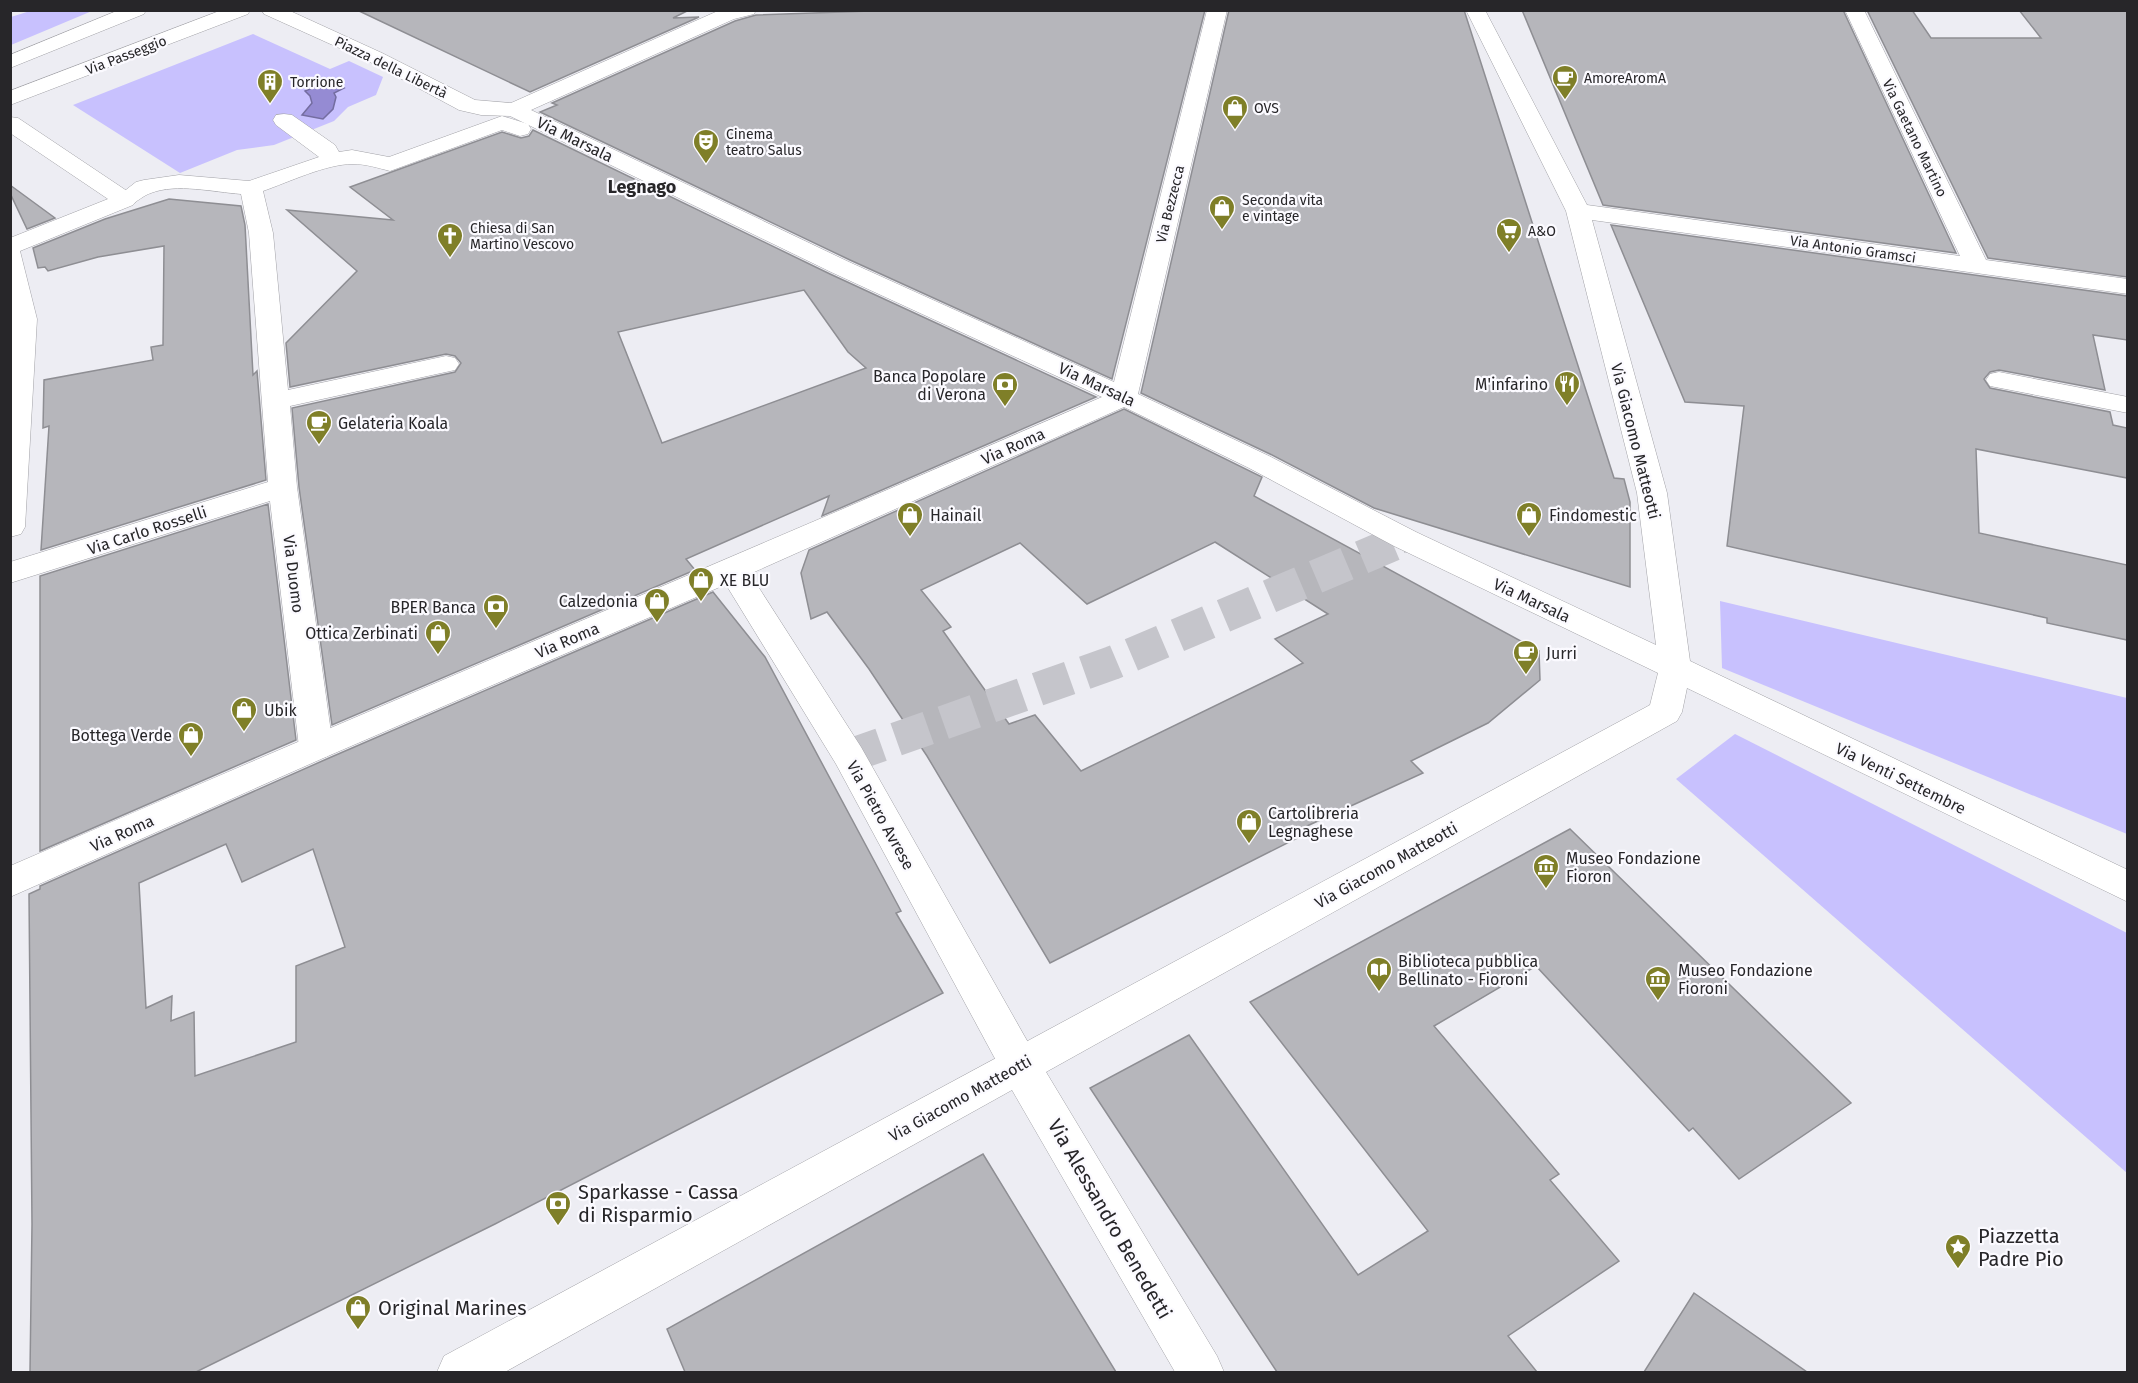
<svg xmlns="http://www.w3.org/2000/svg" width="2138" height="1383" font-family="'Fira Sans',sans-serif">
  <style>
    .green { fill: #c8c1fe }
    .water { fill: #958bd3; stroke: #746da0; stroke-width: 1.5 }
    .building { fill: #b6b6bb; stroke: #8e8e93; stroke-width: 1.5; fill-rule: evenodd }
    .lines { fill: none; stroke-linecap: round; stroke-linejoin: round }
    .pedestrian-tunnel-far1 { stroke: #c5c5cb; stroke-width: 27; stroke-dasharray: 27 14; stroke-linecap: butt }
    .pedestrian-tunnel { stroke: #c5c5cb; stroke-width: 34; stroke-dasharray: 34 16; stroke-linecap: butt }
    .pedestrian-casing { stroke: #a2a2a7; stroke-width: 1 }
    .minor-casing { stroke: #a2a2a7; stroke-width: 1 }
    .tertiary-casing { stroke: #a2a2a7; stroke-width: 1 }
    .pedestrian { fill: #fff; fill-rule: evenodd }
    .minor { fill: #fff; fill-rule: evenodd }
    .tertiary { fill: #fff; fill-rule: evenodd }
    .labels { text-anchor: middle; stroke-width: 4.5; stroke-linejoin: round; paint-order: stroke }
    .far-street-label { font-size: 14px; fill: #272629; stroke: #fbfaff }
    .far-poi-label { font-size: 14px; fill: #272629; stroke: #fbfaff; text-anchor: start }
    .street-label { font-size: 16px; fill: #272629; stroke: #fbfaff }
    .poi-label { font-size: 16px; fill: #272629; stroke: #fbfaff; text-anchor: start }
    .far-district-label { font-size: 18px; font-weight: bold; fill: #272629; stroke: #fbfaff }
    .near-poi-label { font-size: 20px; fill: #272629; stroke: #fbfaff; text-anchor: start }
    .near-street-label { font-size: 20px; fill: #272629; stroke: #fbfaff }
  </style>
  <rect width="100%" height="100%" fill="#ededf3"/>
  <!-- green -->
  <g class="green">
    <polygon points="30,11 30,10 92,11 11,45 11,17"/>
    <polygon points="253,34 330,69 349,61 383,77 376,95 348,107 334,121 274,145 237,150 180,173 73,105"/>
    <polygon points="1720,601 2127,698 2127,834 1722,668"/>
    <polygon points="1735,734 2127,933 2127,1173 1676,779"/>
  </g>
  <!-- water -->
  <polygon class="water" points="329,81 344,88 334,93 336,97 333,109 323,119 302,115 312,103 310,96 305,91"/>
  <!-- building -->
  <g class="building">
    <polygon points="357,10 689,10 673,18 699,17 530,92"/>
    <polygon points="900,10 1205,10 1112,379 850,260 540,112 557,105 552,103 735,21 756,15"/>
    <polygon points="1229,10 1464,10 1614,478 1624,479 1630,502 1630,587 1374,508 1270,454 1141,393"/>
    <polygon points="1522,10 1843,10 1956,253 1603,205"/>
    <polygon points="1867,10 1912,10 1931,38 2041,38 2019,10 2127,10 2127,277 1988,258"/>
    <path d="M533,130L830,274L1096,397L822,516L829,496L686,559L695,570L332,725L299,487L292,408L455,372L461,363L455,356L446,354L290,387L286,343L357,271L287,210L393,220L350,187L502,132L521,138L529,136ZM804,290L848,352L866,368L662,443L618,332Z"/>
    <polygon points="10,185 55,218 27,229 10,193"/>
    <polygon points="169,199 241,206 245,225 253,375 257,371 266,480 41,550 49,426 43,428 44,380 153,360 151,347 163,345 164,246 98,257 48,271 45,267 38,268 33,248 105,219"/>
    <polygon points="1611,225 2127,296 2127,340 2093,335 2105,390 1999,370 1990,372 1984,379 1990,388 2110,412 2113,425 2127,428 2127,478 1976,449 1979,533 2127,565 2127,640 2047,623 2047,618 1727,546 1744,406 1685,402"/>
    <path d="M1124,409L1262,477L1254,496L1539,651L1540,680L1488,723L1411,761L1423,773L1307,826L1309,832L1050,963L927,756L869,669L827,612L811,619L801,573L809,550ZM1215,542L1328,614L1275,639L1303,663L1081,771L1035,715L1009,724L943,631L951,627L921,590L1020,543L1087,604Z"/>
    <polygon points="268,504 296,740 40,851 40,576"/>
    <path d="M713,592L765,657L901,911L896,913L943,993L495,1224L196,1372H30L32,1224L29,894L40,889V886L329,758ZM226,844L242,882L313,849L345,947L296,966V1042L195,1076L194,1012L171,1021L172,996L146,1008L139,883Z"/>
    <polygon points="1570,829 1851,1103 1739,1179 1693,1128 1689,1131 1536,966 1434,1026 1559,1174 1550,1180 1619,1261 1508,1336 1537,1372 1277,1372 1090,1088 1189,1035 1358,1275 1428,1231 1250,1002"/>
    <polygon points="983,1154 1116,1372 685,1372 667,1329"/>
    <polygon points="1694,1293 1807,1372 1644,1372"/>
  </g>
  <g class="lines">
    <!-- pedestrian-tunnel-far1 -->
    <polyline class="pedestrian-tunnel-far1" points="1401,540 1405,539"/>
    <!-- pedestrian-tunnel -->
    <polyline class="pedestrian-tunnel" points="849,756 1112,663 1405,539"/>
    <defs>
      <g id="pedestrian">
        <path d="M284,114L292,115L335,145L339,152L352,150L389,157L502,116L528,124L531,129L528,134L520,136L502,130L390,171C378,168 366,164 353,164C326,164 289,182 263,191L273,233L288,390L446,356L455,358L459,364L455,370L290,406L297,487L333,747L328,756L316,760L304,756L299,747L270,501L10,583V562L268,482L249,233L241,194C213,192 177,183 151,193C137,198 133,209 117,205L113,200L136,182L144,180L179,175L249,181L319,157L276,125L273,120L276,115Z"/>
        <polygon points="1999,372 2128,397 2128,413 1990,386 1986,380 1990,374"/>
        <polygon points="732,560 743,563 861,747 1034,1053 1040,1066 1034,1079 1020,1084 1006,1079 836,764 717,570 721,563"/>
      </g>
      <g id="minor">
        <polygon points="222,10 250,10 248,14 10,105 10,91"/>
        <path d="M262,10H288L382,53L475,100L511,103L720,10H756L754,14L734,19L531,110L849,262L1114,382L1207,10H1227L1138,394L1269,456L1416,532L1656,645L1637,493L1566,211L1466,10H1485L1587,205L1960,256L1845,10H1864L1986,260L2128,279V294L1592,220L1667,493L1690,661L2128,870V902L1687,688L1682,712L1677,721L1046,1072L1217,1356L1224,1372H1175L1012,1090L505,1372H437L444,1356L1650,705L1658,673L1394,546L1249,468L1124,407L743,577L328,756L10,897V866C374,708 739,555 1102,397L831,272L510,116L481,115L459,110L368,61L264,14Z"/>
        <polygon points="10,117 18,118 133,195 137,200 133,205 20,251 37,319 25,527 21,534 10,537 10,238 108,199 10,133"/>
      </g>
      <polygon id="tertiary" points="119,10 146,10 144,14 10,68 10,55"/>
    </defs>
    <!-- pedestrian casing -->
    <use href="#pedestrian" class="pedestrian-casing"/>
    <!-- minor casing -->
    <use href="#minor" class="minor-casing"/>
    <!-- tertiary casing -->
    <use href="#tertiary" class="tertiary-casing"/>
    <!-- pedestrian -->
    <use href="#pedestrian" class="pedestrian"/>
    <!-- minor -->
    <use href="#minor" class="minor"/>
    <!-- tertiary -->
    <use href="#tertiary" class="tertiary"/>
  </g>
  <!-- icons -->
  <defs>
    <symbol id="cafe-pin" viewBox="-11 -11 22 30"><path d="M0 17L-7.5 6A9.5 9.5 0 1 1 7.5 6Z" fill="#7f7f28" stroke="#fbfaff"/><path d="M-5.5-4.5H6V0H3Q3 3.5 0 3.5H-2.5Q-5.5 3.5-5.5 0ZM3-3.2v2h1.7v-2ZM-6 4.5H4V6H-6Z" fill="#fff"/></symbol>
    <symbol id="building-pin" viewBox="-11 -11 22 30"><path d="M0 17L-7.5 6A9.5 9.5 0 1 1 7.5 6Z" fill="#7f7f28" stroke="#fbfaff"/><path d="M-4-6H4V6H1V3H-1V6H-4ZM-2.5-4.3h1.7v1.8h-1.7ZM.8-4.3h1.7v1.8H.8ZM-2.5-1h1.7V.8h-1.7ZM.8-1h1.7V.8H.8Z" fill="#fff"/></symbol>
    <symbol id="shop-pin" viewBox="-11 -11 22 30"><path d="M0 17L-7.5 6A9.5 9.5 0 1 1 7.5 6Z" fill="#7f7f28" stroke="#fbfaff"/><path d="M-5-2.5h2.3a2.7 3.5 0 0 1 5.4 0H5L5.5 6h-11ZM-1.5-2.5h3a1.5 2.3 0 0 0-3 0Z" fill="#fff"/></symbol>
    <symbol id="theatre-pin" viewBox="-11 -11 22 30"><path d="M0 17L-7.5 6A9.5 9.5 0 1 1 7.5 6Z" fill="#7f7f28" stroke="#fbfaff"/><path d="M-5-5.5Q0-4 5-5.5V0Q5 5 0 6Q-5 5-5 0ZM-3.3-2.5H-1v1.5H-3.3ZM1-2.5H3.3v1.5H1ZM-2.8 1Q0 5.5 2.8 1Z" fill="#fff"/></symbol>
    <symbol id="supermarket-pin" viewBox="-11 -11 22 30"><path d="M0 17L-7.5 6A9.5 9.5 0 1 1 7.5 6Z" fill="#7f7f28" stroke="#fbfaff"/><path d="M-6-5.5h2.5l.6 2H6L4.5 2H-2.5L-4.4-4H-6ZM-1.5 3.2a1.3 1.3 0 1 0 .1 0ZM3 3.2a1.3 1.3 0 1 0 .1 0Z" fill="#fff"/></symbol>
    <symbol id="church-pin" viewBox="-11 -11 22 30"><path d="M0 17L-7.5 6A9.5 9.5 0 1 1 7.5 6Z" fill="#7f7f28" stroke="#fbfaff"/><path d="M-1.2-6h2.4v3.5h3.3v2.4h-3.3V6h-2.4V-.1h-3.3v-2.4h3.3Z" fill="#fff"/></symbol>
    <symbol id="restaurant-pin" viewBox="-11 -11 22 30"><path d="M0 17L-7.5 6A9.5 9.5 0 1 1 7.5 6Z" fill="#7f7f28" stroke="#fbfaff"/><path d="M-5-6h1v4h1v-4h1v4h1v-4h1v5L-1.5 .5V6h-2V.5L-5-1ZM5-6V6H3V1.5H1.5Q1.5-4 5-6Z" fill="#fff"/></symbol>
    <symbol id="bank-pin" viewBox="-11 -11 22 30"><path d="M0 17L-7.5 6A9.5 9.5 0 1 1 7.5 6Z" fill="#7f7f28" stroke="#fbfaff"/><path d="M-6-4H6V4H-6ZM0-2.3a2.3 2.3 0 1 0 0 4.6a2.3 2.3 0 1 0 0-4.6Z" fill="#fff"/></symbol>
    <symbol id="museum-pin" viewBox="-11 -11 22 30"><path d="M0 17L-7.5 6A9.5 9.5 0 1 1 7.5 6Z" fill="#7f7f28" stroke="#fbfaff"/><path d="M0-6L6-3V-2H-6V-3ZM-5-1h2V3h-2ZM-1-1h2V3h-2ZM3-1h2V3H3ZM-6 4H6V6H-6Z" fill="#fff"/></symbol>
    <symbol id="library-pin" viewBox="-11 -11 22 30"><path d="M0 17L-7.5 6A9.5 9.5 0 1 1 7.5 6Z" fill="#7f7f28" stroke="#fbfaff"/><path d="M-6-4Q-3-5.5-.7-3.5V5Q-3 3-6 4ZM6-4Q3-5.5 .7-3.5V5Q3 3 6 4Z" fill="#fff"/></symbol>
    <symbol id="sight-pin" viewBox="-11 -11 22 30"><path d="M0 17L-7.5 6A9.5 9.5 0 1 1 7.5 6Z" fill="#7f7f28" stroke="#fbfaff"/><path d="M0-6L1.8-2.2L6-1.7L2.9 1.2L3.7 5.4L0 3.3L-3.7 5.4L-2.9 1.2L-6-1.7L-1.8-2.2Z" fill="#fff"/></symbol>
  </defs>
  <g fill-rule="evenodd">
    <use href="#cafe-pin" x="1550" y="63" width="30" height="40"/>
    <use href="#building-pin" x="255" y="67" width="30" height="40"/>
    <use href="#shop-pin" x="1220" y="93" width="30" height="40"/>
    <use href="#theatre-pin" x="691" y="127" width="30" height="40"/>
    <use href="#shop-pin" x="1207" y="193" width="30" height="40"/>
    <use href="#supermarket-pin" x="1494" y="216" width="30" height="40"/>
    <use href="#church-pin" x="435" y="221" width="30" height="40"/>
    <use href="#restaurant-pin" x="1552" y="369" width="30" height="40"/>
    <use href="#bank-pin" x="990" y="370" width="30" height="40"/>
    <use href="#cafe-pin" x="304" y="408" width="30" height="40"/>
    <use href="#shop-pin" x="895" y="500" width="30" height="40"/>
    <use href="#shop-pin" x="1514" y="500" width="30" height="40"/>
    <use href="#shop-pin" x="686" y="565" width="30" height="40"/>
    <use href="#shop-pin" x="642" y="586" width="30" height="40"/>
    <use href="#bank-pin" x="481" y="592" width="30" height="40"/>
    <use href="#shop-pin" x="423" y="618" width="30" height="40"/>
    <use href="#cafe-pin" x="1511" y="638" width="30" height="40"/>
    <use href="#shop-pin" x="229" y="695" width="30" height="40"/>
    <use href="#shop-pin" x="176" y="720" width="30" height="40"/>
    <use href="#shop-pin" x="1234" y="807" width="30" height="40"/>
    <use href="#museum-pin" x="1531" y="852" width="30" height="40"/>
    <use href="#library-pin" x="1364" y="955" width="30" height="40"/>
    <use href="#museum-pin" x="1643" y="964" width="30" height="40"/>
    <use href="#bank-pin" x="543" y="1189" width="30" height="40"/>
    <use href="#sight-pin" x="1943" y="1232" width="30" height="40"/>
    <use href="#shop-pin" x="343" y="1293" width="30" height="40"/>
  </g>
  <g class="labels">
    <!-- far-street labels -->
    <g class="far-street-label">
      <text transform="translate(126 55) rotate(-21)" y="5">Via Passeggio</text>
      <text transform="translate(391 67) rotate(26)" y="5">Piazza della Libertà</text>
      <text transform="translate(1915 138) rotate(64)" y="5">Via Gaetano Martino</text>
      <text transform="translate(1170 204) rotate(-76)" y="5">Via Bezzecca</text>
      <text transform="translate(1853 249) rotate(8)" y="5">Via Antonio Gramsci</text>
    </g>
    <!-- far-poi labels -->
    <g class="far-poi-label">
      <text x="1584" y="83">AmoreAromA</text>
      <text x="290" y="87">Torrione</text>
      <text x="1254" y="113">OVS</text>
      <text x="726" y="139">Cinema<tspan x="726" dy="16">teatro Salus</tspan></text>
      <text x="1242" y="205">Seconda vita<tspan x="1242" dy="16">e vintage</tspan></text>
      <text x="470" y="233">Chiesa di San<tspan x="470" dy="16">Martino Vescovo</tspan></text>
      <text x="1528" y="236">A&amp;O</text>
    </g>
    <!-- street labels -->
    <g class="street-label">
      <text transform="translate(575 139) rotate(26)" y="6">Via Marsala</text>
      <text transform="translate(1097 384) rotate(25)" y="6">Via Marsala</text>
      <text transform="translate(1636 441) rotate(76)" y="6">Via Giacomo Matteotti</text>
      <text transform="translate(1013 446) rotate(-24)" y="6">Via Roma</text>
      <text transform="translate(147 530) rotate(-18)" y="6">Via Carlo Rosselli</text>
      <text transform="translate(294 574) rotate(83)" y="6">Via Duomo</text>
      <text transform="translate(1532 600) rotate(25)" y="6">Via Marsala</text>
      <text transform="translate(567 640) rotate(-23)" y="6">Via Roma</text>
      <text transform="translate(1901 778) rotate(26)" y="6">Via Venti Settembre</text>
      <text transform="translate(881 815) rotate(61)" y="6">Via Pietro Avrese</text>
      <text transform="translate(122 833) rotate(-24)" y="6">Via Roma</text>
      <text transform="translate(1386 865) rotate(-29)" y="6">Via Giacomo Matteotti</text>
      <text transform="translate(960 1098) rotate(-29)" y="6">Via Giacomo Matteotti</text>
    </g>
    <!-- poi labels -->
    <g class="poi-label">
      <text x="986" y="382" text-anchor="end">Banca Popolare<tspan x="986" dy="18">di Verona</tspan></text>
      <text x="1548" y="390" text-anchor="end">M'infarino</text>
      <text x="338" y="429">Gelateria Koala</text>
      <text x="930" y="521">Hainail</text>
      <text x="1549" y="521">Findomestic</text>
      <text x="720" y="586">XE BLU</text>
      <text x="638" y="607" text-anchor="end">Calzedonia</text>
      <text x="476" y="613" text-anchor="end">BPER Banca</text>
      <text x="418" y="639" text-anchor="end">Ottica Zerbinati</text>
      <text x="1546" y="659">Jurri</text>
      <text x="264" y="716">Ubik</text>
      <text x="172" y="741" text-anchor="end">Bottega Verde</text>
      <text x="1268" y="819">Cartolibreria<tspan x="1268" dy="18">Legnaghese</tspan></text>
      <text x="1566" y="864">Museo Fondazione<tspan x="1566" dy="18">Fioron</tspan></text>
      <text x="1398" y="967">Biblioteca pubblica<tspan x="1398" dy="18">Bellinato - Fioroni</tspan></text>
      <text x="1678" y="976">Museo Fondazione<tspan x="1678" dy="18">Fioroni</tspan></text>
    </g>
    <!-- far-district labels -->
    <g class="far-district-label">
      <text x="642" y="193">Legnago</text>
    </g>
    <!-- near-poi labels -->
    <g class="near-poi-label">
      <text x="578" y="1199">Sparkasse - Cassa<tspan x="578" dy="23">di Risparmio</tspan></text>
      <text x="1978" y="1243">Piazzetta<tspan x="1978" dy="23">Padre Pio</tspan></text>
      <text x="378" y="1315">Original Marines</text>
    </g>
    <!-- near-street labels -->
    <g class="near-street-label">
      <text transform="translate(1110 1219) rotate(60)" y="7">Via Alessandro Benedetti</text>
    </g>
  </g>
  <!-- border -->
  <rect width="2138" height="1383" fill="none" stroke="#272629" stroke-width="24"/>
</svg>
